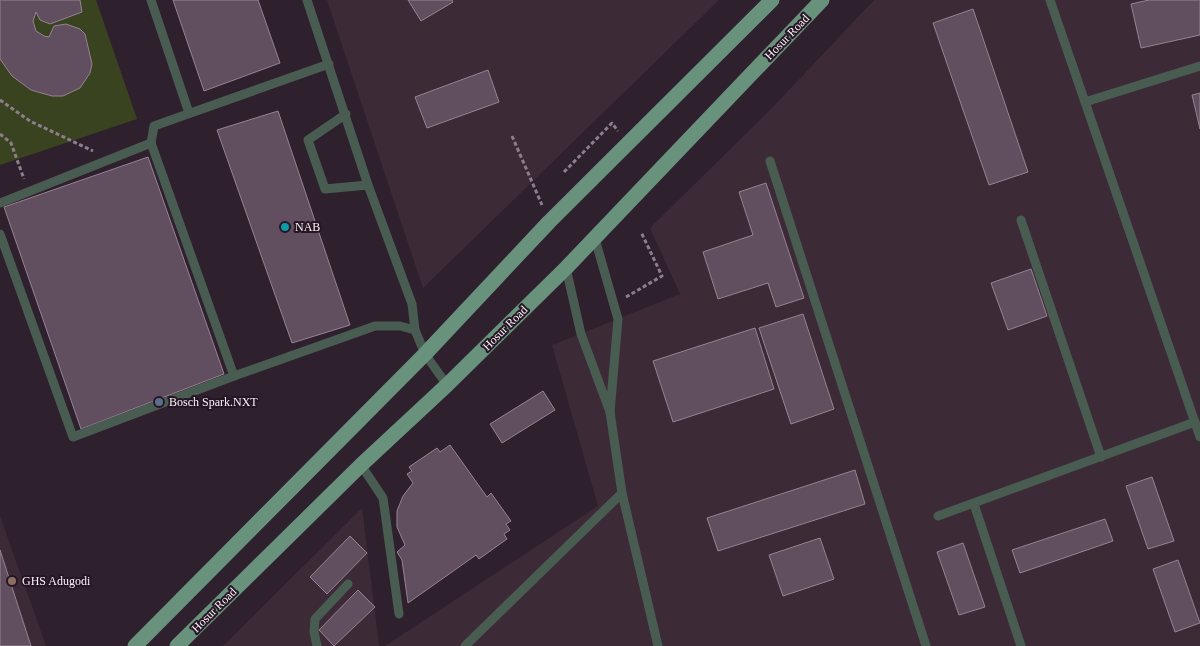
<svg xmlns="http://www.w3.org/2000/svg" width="1200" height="646" font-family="'Times New Roman',serif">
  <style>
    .education { fill: #3c2b36 }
    .green { fill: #3a4320 }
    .building { fill: #614f5f; stroke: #968294 }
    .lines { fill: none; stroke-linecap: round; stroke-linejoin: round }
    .path { stroke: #8c7e8b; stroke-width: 3; stroke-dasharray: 4 2.5; stroke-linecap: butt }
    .lane { stroke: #495c52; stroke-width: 9 }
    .primary { stroke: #69927d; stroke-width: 15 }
    .culture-dot { fill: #0f9aa8; stroke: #251624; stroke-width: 2 }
    .service-dot { fill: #5c6f8a; stroke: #251624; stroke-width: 2 }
    .education-dot { fill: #8d6e63; stroke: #251624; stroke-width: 2 }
    .labels { text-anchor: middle; stroke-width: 4; stroke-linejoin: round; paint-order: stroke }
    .street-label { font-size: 12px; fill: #fcf1fb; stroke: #251624 }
    .poi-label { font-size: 12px; fill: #fcf1fb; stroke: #251624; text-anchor: start }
  </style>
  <rect width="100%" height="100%" fill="#2f202e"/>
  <!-- education -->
  <g class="education">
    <polygon points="327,0 719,0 423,288"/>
    <polygon points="874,0 1200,0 1200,646 385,646 598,506 552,345 680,294 650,228 770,110"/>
    <polygon points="362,508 379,646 223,646"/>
    <polygon points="0,516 46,646 0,646"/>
  </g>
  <!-- green -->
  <polygon class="green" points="0,0 96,0 137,119 0,165"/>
  <!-- building -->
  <g class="building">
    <polygon points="0,0 80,0 82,12 50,24 40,20 36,12 33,21 36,31 44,36 49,37 54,26 66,24 80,29 85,34 92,64 90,73 80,88 63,96 52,96 31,90 12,76 0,59"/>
    <polygon points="173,0 258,0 280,63 204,91"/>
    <polygon points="408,0 452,0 453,2 421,21"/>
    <polygon points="1149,0 1200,0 1200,35 1141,48 1131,4"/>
    <polygon points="973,9 1028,172 989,185 933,23"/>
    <polygon points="488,70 499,102 427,128 415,97"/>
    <polygon points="1200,93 1200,129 1192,95"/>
    <polygon points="278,111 350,325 292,343 217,130"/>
    <polygon points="148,157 224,374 81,429 4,207"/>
    <polygon points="766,183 804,298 776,307 768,283 718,299 703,252 753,235 739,192"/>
    <polygon points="1031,269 1047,316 1008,330 991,283"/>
    <polygon points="803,314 834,409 791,424 759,328"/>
    <polygon points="755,328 774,389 673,422 653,361"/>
    <polygon points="543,391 555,410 502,443 490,424"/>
    <polygon points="450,445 487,497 491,493 511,521 506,524 510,530 504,534 507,539 479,559 476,555 408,603 402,560 397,552 405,545 397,527 397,511 403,496 413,483 407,474 412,471 409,467 437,448 440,452"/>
    <polygon points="855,470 865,504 718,551 707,518"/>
    <polygon points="1152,477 1174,541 1148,549 1126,486"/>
    <polygon points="1105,519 1113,541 1020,573 1012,550"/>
    <polygon points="350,536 367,553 327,594 310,577"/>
    <polygon points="820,538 834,579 783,596 769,555"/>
    <polygon points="963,543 985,607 959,615 937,552"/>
    <polygon points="0,550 31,646 0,646"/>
    <polygon points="1178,560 1200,623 1175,632 1153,569"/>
    <polygon points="358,590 375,607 334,646 319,630"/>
  </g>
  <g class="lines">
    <!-- path -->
    <g class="path">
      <polyline points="0,100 30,121 93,151"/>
      <polyline points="0,134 11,143 24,179"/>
      <polyline points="512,136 542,205"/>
      <polyline points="564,172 612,123 618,131"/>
      <polyline points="626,297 662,276 641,232"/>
    </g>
    <!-- lane -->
    <g class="lane">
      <polyline points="151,0 189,113"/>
      <polyline points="307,0 368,185 412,304 415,330"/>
      <polyline points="1050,0 1200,437"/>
      <polyline points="1085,102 1200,66"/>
      <polyline points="346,114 308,140 325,189 368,185"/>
      <polyline points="770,161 926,646"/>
      <polyline points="0,203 151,143"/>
      <polyline points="1021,220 1101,457"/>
      <polyline points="0,234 73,437 234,376 151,143 154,126 329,64"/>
      <polyline points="566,268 581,334 610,412 618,319 595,239"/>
      <polyline points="234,376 375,326 400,326 415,330 425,354 447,385"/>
      <polyline points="610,412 622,493 658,646"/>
      <polyline points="361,465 383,498 399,614"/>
      <polyline points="974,504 1021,646"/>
      <polyline points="938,516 1195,422"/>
      <polyline points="317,646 314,632 315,619 348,584"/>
      <polyline points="465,646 622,493"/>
    </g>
    <!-- primary -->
    <g class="primary">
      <polyline points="135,646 425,354 549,222 772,0"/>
      <polyline points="177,646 361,465 447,385 566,268 822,0"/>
    </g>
  </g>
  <!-- markers -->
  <circle class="culture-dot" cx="285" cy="227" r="5"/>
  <circle class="service-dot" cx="159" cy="402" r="5"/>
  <circle class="education-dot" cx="12" cy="581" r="5"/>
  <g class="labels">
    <!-- street labels -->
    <g class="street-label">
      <text transform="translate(787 37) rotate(-46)" y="4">Hosur Road</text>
      <text transform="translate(505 328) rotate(-45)" y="4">Hosur Road</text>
      <text transform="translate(214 610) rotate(-45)" y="4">Hosur Road</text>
    </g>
    <!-- poi labels -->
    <g class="poi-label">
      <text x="295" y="231">NAB</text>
      <text x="169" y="406">Bosch Spark.NXT</text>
      <text x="22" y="585">GHS Adugodi</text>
    </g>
  </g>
</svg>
